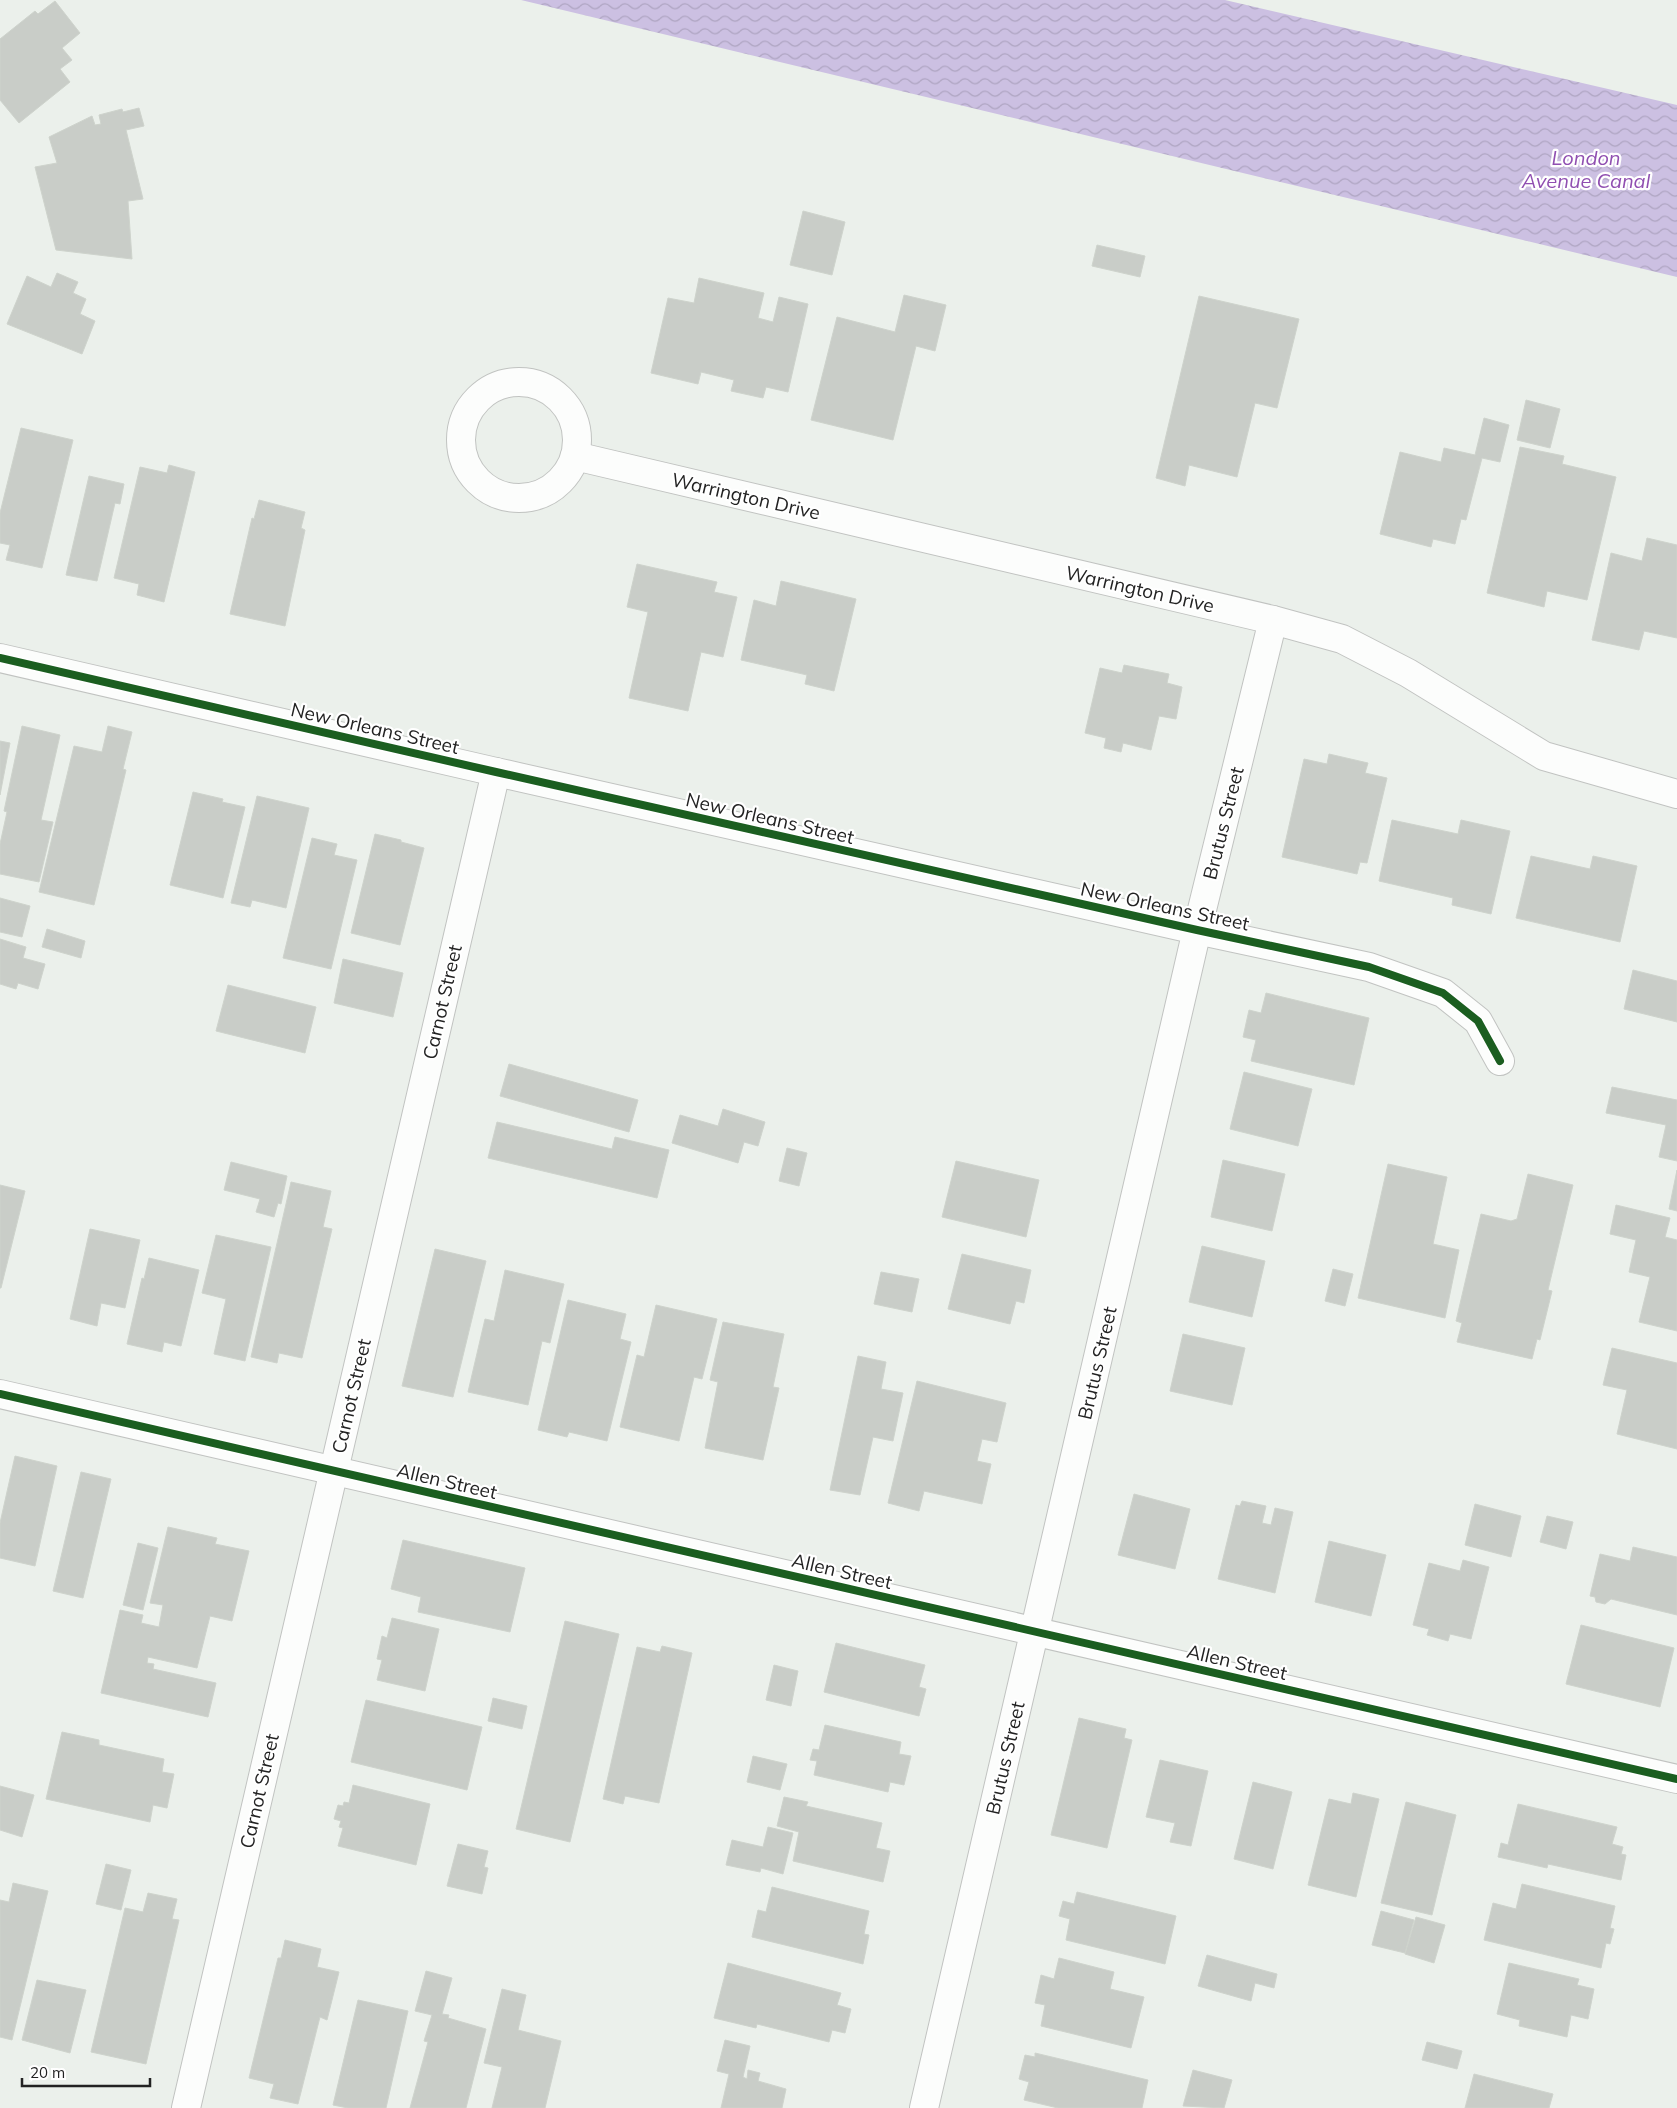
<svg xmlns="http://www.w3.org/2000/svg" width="1677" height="2108" font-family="Mulish,sans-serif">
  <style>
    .water { fill: url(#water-waves) }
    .building { fill: #c9cdc8; stroke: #ced3cc }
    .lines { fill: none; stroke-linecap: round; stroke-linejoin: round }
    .minor-casing { stroke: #c1c3c1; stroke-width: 30 }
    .minor { stroke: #fcfdfc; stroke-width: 28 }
    .cycleway-casing { stroke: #fff; stroke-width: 11 }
    .cycleway { stroke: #1b5e20; stroke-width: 8 }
    .labels { text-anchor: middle; stroke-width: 4.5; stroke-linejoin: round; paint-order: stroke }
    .street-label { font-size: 19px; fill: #222; stroke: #fff }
    .water-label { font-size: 20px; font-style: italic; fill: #904fb1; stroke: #fff }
  </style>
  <defs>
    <pattern id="water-waves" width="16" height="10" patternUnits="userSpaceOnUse" patternTransform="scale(1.25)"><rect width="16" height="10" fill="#ccc0e2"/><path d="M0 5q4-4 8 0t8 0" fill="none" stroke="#afa5c2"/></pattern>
  </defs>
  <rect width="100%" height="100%" fill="#ebf0eb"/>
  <!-- water -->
  <polygon class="water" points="521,0 1225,0 1677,105 1677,277"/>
  <!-- building -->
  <g class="building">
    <polygon points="55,1 80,33 62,48 72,60 60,69 70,82 19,123 0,100 0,39 35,11 38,14"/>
    <polygon points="139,108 144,126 126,130 143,199 128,201 132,259 56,250 35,167 57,163 49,137 92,116 95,125 101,124 99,115 122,109 123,112"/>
    <polygon points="803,211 845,222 832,275 790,265"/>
    <polygon points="1097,245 1145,256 1140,277 1092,266"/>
    <polygon points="57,273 78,282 73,293 86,299 80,314 95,321 82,354 7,324 27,276 51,287"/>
    <polygon points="699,278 764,293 758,318 773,322 779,297 808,304 788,392 766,387 763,398 731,391 734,380 701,372 698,384 651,373 668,298 694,303"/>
    <polygon points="904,295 946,305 935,351 916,346 893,440 811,420 837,317 895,332"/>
    <polygon points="1199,296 1299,319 1277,408 1255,403 1237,477 1189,465 1185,486 1156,478"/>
    <polygon points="1526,400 1560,409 1550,448 1517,440"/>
    <polygon points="1484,418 1509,425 1500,462 1482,458 1466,520 1461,519 1455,544 1433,539 1431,547 1380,534 1400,452 1441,462 1444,448 1475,455"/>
    <polygon points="21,428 73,440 42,568 6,560 10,545 0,543 0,513"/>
    <polygon points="1520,447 1564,456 1562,464 1616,477 1587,600 1547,591 1544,607 1487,593"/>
    <polygon points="169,465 195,472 164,602 137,595 139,584 114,578 140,467 167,473"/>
    <polygon points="89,476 124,484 120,504 115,503 97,581 66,575"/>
    <polygon points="259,500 305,512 301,528 305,530 285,626 230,614 252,518 254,519"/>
    <polygon points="1647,538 1677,545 1677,638 1644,631 1639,650 1592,640 1611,553 1642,561"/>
    <polygon points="637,564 717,582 714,592 737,597 723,657 701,652 688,711 629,698 648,612 627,607"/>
    <polygon points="781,581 856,599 834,691 805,684 807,675 741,660 754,600 776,606"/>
    <polygon points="1124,665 1169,674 1167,683 1182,687 1176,719 1159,716 1151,750 1123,743 1121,752 1104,748 1106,738 1085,733 1100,668 1122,673"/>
    <polygon points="22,726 60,735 41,820 53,822 39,882 0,874 0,844 7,812 4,811"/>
    <polygon points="108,726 132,732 123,769 126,770 94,905 39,892 74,746 102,752"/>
    <polygon points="0,741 10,743 0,795"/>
    <polygon points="1329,754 1368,763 1365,773 1387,778 1367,863 1360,862 1357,874 1282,857 1304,759 1327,764"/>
    <polygon points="193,792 223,799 222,802 245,807 223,898 170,885"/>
    <polygon points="257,796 309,808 286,908 252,900 250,907 231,903"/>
    <polygon points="1392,820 1458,834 1461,820 1510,831 1491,914 1452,905 1453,898 1379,881"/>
    <polygon points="375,834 401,840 401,842 424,848 400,945 351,933"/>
    <polygon points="312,838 337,844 334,855 357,860 331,969 283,958"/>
    <polygon points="1531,856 1590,869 1593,856 1637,866 1620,942 1516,918"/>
    <polygon points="0,898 30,906 22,937 0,932"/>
    <polygon points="47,929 85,941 81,958 42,947"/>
    <polygon points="0,939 26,947 23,958 45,964 38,989 18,983 16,989 0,984"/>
    <polygon points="343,959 403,973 393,1017 334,1003"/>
    <polygon points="1633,970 1677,981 1677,1022 1624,1009"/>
    <polygon points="228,985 316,1007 305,1053 216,1031"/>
    <polygon points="1266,993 1369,1018 1354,1085 1251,1061 1256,1040 1243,1037 1249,1010 1261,1013"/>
    <polygon points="509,1064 638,1100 629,1132 500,1096"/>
    <polygon points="1244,1072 1312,1089 1298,1146 1230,1129"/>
    <polygon points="1612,1087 1677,1100 1677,1161 1659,1157 1666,1125 1606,1113"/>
    <polygon points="723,1109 765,1122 758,1146 744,1142 738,1163 672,1143 680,1115 718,1126"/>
    <polygon points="497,1122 612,1149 615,1137 669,1150 657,1198 488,1158"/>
    <polygon points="787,1148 807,1153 799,1186 779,1181"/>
    <polygon points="1223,1160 1285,1174 1272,1231 1211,1217"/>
    <polygon points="956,1161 1039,1180 1026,1237 942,1217"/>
    <polygon points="231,1162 287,1176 281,1204 278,1203 274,1217 256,1212 260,1199 224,1190"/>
    <polygon points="1388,1164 1447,1177 1433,1244 1459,1250 1445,1318 1358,1298"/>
    <polygon points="1677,1170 1677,1211 1669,1209"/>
    <polygon points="1528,1174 1573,1185 1548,1290 1552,1291 1540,1340 1537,1339 1532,1359 1457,1342 1462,1323 1456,1321 1481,1214 1511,1221 1517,1219"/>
    <polygon points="291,1182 331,1191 323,1227 332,1229 302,1358 279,1353 277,1363 251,1357"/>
    <polygon points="0,1185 25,1191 1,1288 0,1288"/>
    <polygon points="1616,1205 1670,1218 1665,1237 1677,1240 1677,1331 1639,1322 1650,1277 1629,1272 1636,1240 1610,1234"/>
    <polygon points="90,1229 140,1240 125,1308 101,1303 97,1326 70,1319"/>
    <polygon points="216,1235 271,1247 245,1361 214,1354 226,1299 202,1293"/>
    <polygon points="1202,1246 1265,1261 1252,1317 1189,1302"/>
    <polygon points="435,1249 486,1261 453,1397 402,1386"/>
    <polygon points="962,1254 1031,1270 1024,1303 1016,1301 1010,1324 948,1309"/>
    <polygon points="149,1258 199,1270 181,1346 164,1342 162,1352 127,1344 142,1278 144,1279"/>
    <polygon points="1333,1269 1353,1274 1345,1306 1325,1301"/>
    <polygon points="505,1270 564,1284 550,1343 542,1341 528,1405 468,1392 485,1319 494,1321"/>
    <polygon points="881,1272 919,1279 912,1312 874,1304"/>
    <polygon points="568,1300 626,1314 620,1339 631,1342 607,1441 569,1432 567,1437 538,1430"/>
    <polygon points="656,1305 717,1319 702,1379 694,1377 679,1441 620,1427 637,1355 644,1357"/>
    <polygon points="723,1322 784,1334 773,1387 779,1388 763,1460 705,1448 718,1382 710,1380"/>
    <polygon points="1183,1334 1245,1348 1232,1405 1170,1391"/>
    <polygon points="1612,1348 1677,1363 1677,1449 1617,1434 1627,1390 1603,1385"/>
    <polygon points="858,1356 886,1362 881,1389 903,1393 893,1441 873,1437 860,1495 830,1490"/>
    <polygon points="917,1381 1006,1403 997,1442 982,1439 977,1461 991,1464 982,1504 924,1491 919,1511 888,1503"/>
    <polygon points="15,1456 57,1466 35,1566 0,1558 0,1523"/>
    <polygon points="81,1472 111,1479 83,1598 53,1591"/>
    <polygon points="1134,1494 1190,1509 1175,1569 1118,1555"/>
    <polygon points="1242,1501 1266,1506 1262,1523 1271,1525 1275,1508 1293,1512 1275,1593 1218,1579 1236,1505 1240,1506"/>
    <polygon points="1475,1504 1521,1516 1511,1557 1465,1545"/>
    <polygon points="1547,1516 1573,1522 1566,1549 1540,1542"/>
    <polygon points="168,1527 217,1538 215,1544 249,1551 232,1621 210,1616 197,1668 148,1657 147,1663 154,1664 153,1669 216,1683 208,1717 101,1693 120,1610 143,1615 141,1623 159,1627 163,1605 150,1603"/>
    <polygon points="403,1540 525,1568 510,1632 418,1612 421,1597 391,1589"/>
    <polygon points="1329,1541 1386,1555 1371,1616 1315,1602"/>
    <polygon points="138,1543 158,1548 143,1610 123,1605"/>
    <polygon points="1633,1547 1677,1557 1677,1615 1611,1599 1605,1604 1596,1602 1595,1597 1590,1596 1600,1554 1630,1561"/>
    <polygon points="1463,1560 1489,1567 1471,1639 1450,1634 1448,1641 1427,1635 1429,1629 1413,1625 1429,1563 1460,1571"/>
    <polygon points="392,1618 439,1629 425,1691 377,1680 382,1660 377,1659 382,1636 387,1638"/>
    <polygon points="565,1621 619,1634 570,1842 516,1829"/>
    <polygon points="1581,1625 1674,1648 1660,1707 1566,1684"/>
    <polygon points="836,1643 925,1665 919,1687 926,1689 919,1716 824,1692"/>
    <polygon points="662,1646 692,1653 659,1803 625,1796 623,1804 603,1799 637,1647 660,1652"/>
    <polygon points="774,1665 798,1671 791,1706 766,1700"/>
    <polygon points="493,1698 527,1706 522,1729 488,1721"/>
    <polygon points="366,1700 482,1727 467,1790 351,1762"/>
    <polygon points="1079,1718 1126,1729 1124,1738 1132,1740 1107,1848 1051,1835"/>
    <polygon points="825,1725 901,1742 899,1754 911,1756 904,1785 890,1782 888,1792 814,1775 817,1761 810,1760 813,1749 819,1750"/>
    <polygon points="62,1732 99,1740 99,1745 164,1759 162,1772 174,1774 167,1808 153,1805 150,1822 46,1799"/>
    <polygon points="753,1756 787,1764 780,1790 747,1782"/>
    <polygon points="1160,1760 1208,1771 1191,1846 1170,1842 1175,1823 1146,1817"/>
    <polygon points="1253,1782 1292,1792 1273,1869 1234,1859"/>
    <polygon points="353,1785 430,1804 416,1865 338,1846 343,1828 339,1827 341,1821 334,1819 338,1805 343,1806 344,1802 349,1803"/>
    <polygon points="0,1786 34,1795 22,1837 0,1830"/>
    <polygon points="1353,1793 1379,1799 1356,1897 1308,1885 1329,1799 1351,1804"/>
    <polygon points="784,1797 808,1802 806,1806 882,1823 876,1848 890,1851 883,1882 793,1861 799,1832 777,1826"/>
    <polygon points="1406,1802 1456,1815 1432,1915 1381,1903"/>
    <polygon points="1518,1804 1617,1827 1612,1844 1623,1847 1621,1854 1626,1855 1621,1880 1548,1864 1547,1868 1498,1857 1501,1843 1508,1845"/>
    <polygon points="768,1827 793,1833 783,1874 761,1868 760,1872 726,1865 732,1840 763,1847"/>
    <polygon points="458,1844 488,1851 484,1867 488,1868 482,1894 447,1886"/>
    <polygon points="106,1864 131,1870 121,1910 96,1904"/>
    <polygon points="13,1883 48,1891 12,2040 0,2037 0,1900 9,1902"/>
    <polygon points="1522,1884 1615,1906 1610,1928 1614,1929 1610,1944 1606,1943 1601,1968 1484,1940 1493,1903 1516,1909"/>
    <polygon points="772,1887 869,1911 864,1934 869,1935 863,1964 752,1937 758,1910 766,1912"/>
    <polygon points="1077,1892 1176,1916 1165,1964 1066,1940 1070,1919 1059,1916 1063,1901 1074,1904"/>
    <polygon points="148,1893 177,1899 172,1919 179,1920 146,2064 91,2052 125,1908 143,1912"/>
    <polygon points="1381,1911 1414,1920 1405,1953 1372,1945"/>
    <polygon points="1416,1917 1445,1925 1434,1963 1405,1954"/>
    <polygon points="285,1940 321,1949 317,1967 339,1972 327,2020 320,2017 298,2104 270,2098 274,2084 249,2078 278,1958 281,1958"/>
    <polygon points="1207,1955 1277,1974 1274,1988 1255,1983 1251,2001 1198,1986"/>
    <polygon points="1059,1958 1114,1972 1110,1989 1144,1997 1131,2048 1041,2026 1045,2005 1035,2003 1041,1975 1054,1979"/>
    <polygon points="728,1963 841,1993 837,2005 851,2009 845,2033 832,2030 829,2042 757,2024 756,2028 714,2018"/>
    <polygon points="1509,1963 1579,1979 1577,1985 1594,1989 1588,2019 1571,2015 1567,2037 1519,2026 1520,2020 1497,2014"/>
    <polygon points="426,1971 452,1978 442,2014 449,2015 448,2018 486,2029 466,2108 410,2108 428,2042 424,2041 432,2015 415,2011"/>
    <polygon points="37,1980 86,1990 70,2053 22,2040"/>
    <polygon points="502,1989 526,1995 518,2030 561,2041 545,2108 492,2108 502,2067 484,2063"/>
    <polygon points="358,2000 408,2011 386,2108 348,2108 333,2105"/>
    <polygon points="725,2040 750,2046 743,2077 747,2079 748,2070 760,2073 758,2081 786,2089 782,2108 721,2108 729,2074 717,2071"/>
    <polygon points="1427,2042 1462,2051 1457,2069 1422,2060"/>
    <polygon points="1035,2053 1148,2080 1142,2108 1058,2108 1024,2100 1029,2082 1019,2079 1025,2055 1035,2057"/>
    <polygon points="1193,2070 1232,2080 1224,2108 1183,2106"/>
    <polygon points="1474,2074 1553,2094 1549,2108 1465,2108"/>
  </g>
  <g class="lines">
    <defs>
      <g id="minor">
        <circle cx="519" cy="440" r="58"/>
        <polyline points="575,456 1273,620 1342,639 1408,673 1544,756 1677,794"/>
        <polyline points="0,658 496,772 1197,930 1369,967 1443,993 1478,1021 1500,1061"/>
        <polyline points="0,1394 1677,1779"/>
        <polyline points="186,2108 496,772"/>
        <polyline points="924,2108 1197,930 1273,620"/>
      </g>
    </defs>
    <!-- minor casing -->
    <use href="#minor" class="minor-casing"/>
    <!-- minor -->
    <use href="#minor" class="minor"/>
    <defs>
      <g id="cycleway">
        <polyline points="0,658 496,772 1197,930 1369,967 1443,993 1478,1021 1500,1061"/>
        <polyline points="0,1394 1677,1779"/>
      </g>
    </defs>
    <!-- cycleway casing -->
    <use href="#cycleway" class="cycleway-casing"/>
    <!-- cycleway -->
    <use href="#cycleway" class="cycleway"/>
  </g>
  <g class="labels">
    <!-- street labels -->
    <g class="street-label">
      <text transform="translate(746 496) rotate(13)" y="7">Warrington Drive</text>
      <text transform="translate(1140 589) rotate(13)" y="7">Warrington Drive</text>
      <text transform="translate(375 728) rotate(13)" y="7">New Orleans Street</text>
      <text transform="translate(770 818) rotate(13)" y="7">New Orleans Street</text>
      <text transform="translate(1223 823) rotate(-76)" y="7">Brutus Street</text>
      <text transform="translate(1165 906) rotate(12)" y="7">New Orleans Street</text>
      <text transform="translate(442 1002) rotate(-77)" y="7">Carnot Street</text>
      <text transform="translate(1097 1363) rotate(-77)" y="7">Brutus Street</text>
      <text transform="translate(351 1396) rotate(-77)" y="7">Carnot Street</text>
      <text transform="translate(447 1481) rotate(13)" y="7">Allen Street</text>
      <text transform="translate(842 1571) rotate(13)" y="7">Allen Street</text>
      <text transform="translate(1237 1662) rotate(13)" y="7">Allen Street</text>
      <text transform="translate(1005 1758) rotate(-77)" y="7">Brutus Street</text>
      <text transform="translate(259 1791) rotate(-77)" y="7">Carnot Street</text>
    </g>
    <!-- water labels -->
    <g class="water-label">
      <text x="1586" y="165">London<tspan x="1586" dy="23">Avenue Canal</tspan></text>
    </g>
  </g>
  <!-- scale -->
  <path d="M22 2078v8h128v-8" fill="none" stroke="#222222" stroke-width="2.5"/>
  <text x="30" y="2078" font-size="15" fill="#222222" stroke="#ffffff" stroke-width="4" paint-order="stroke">20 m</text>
</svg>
